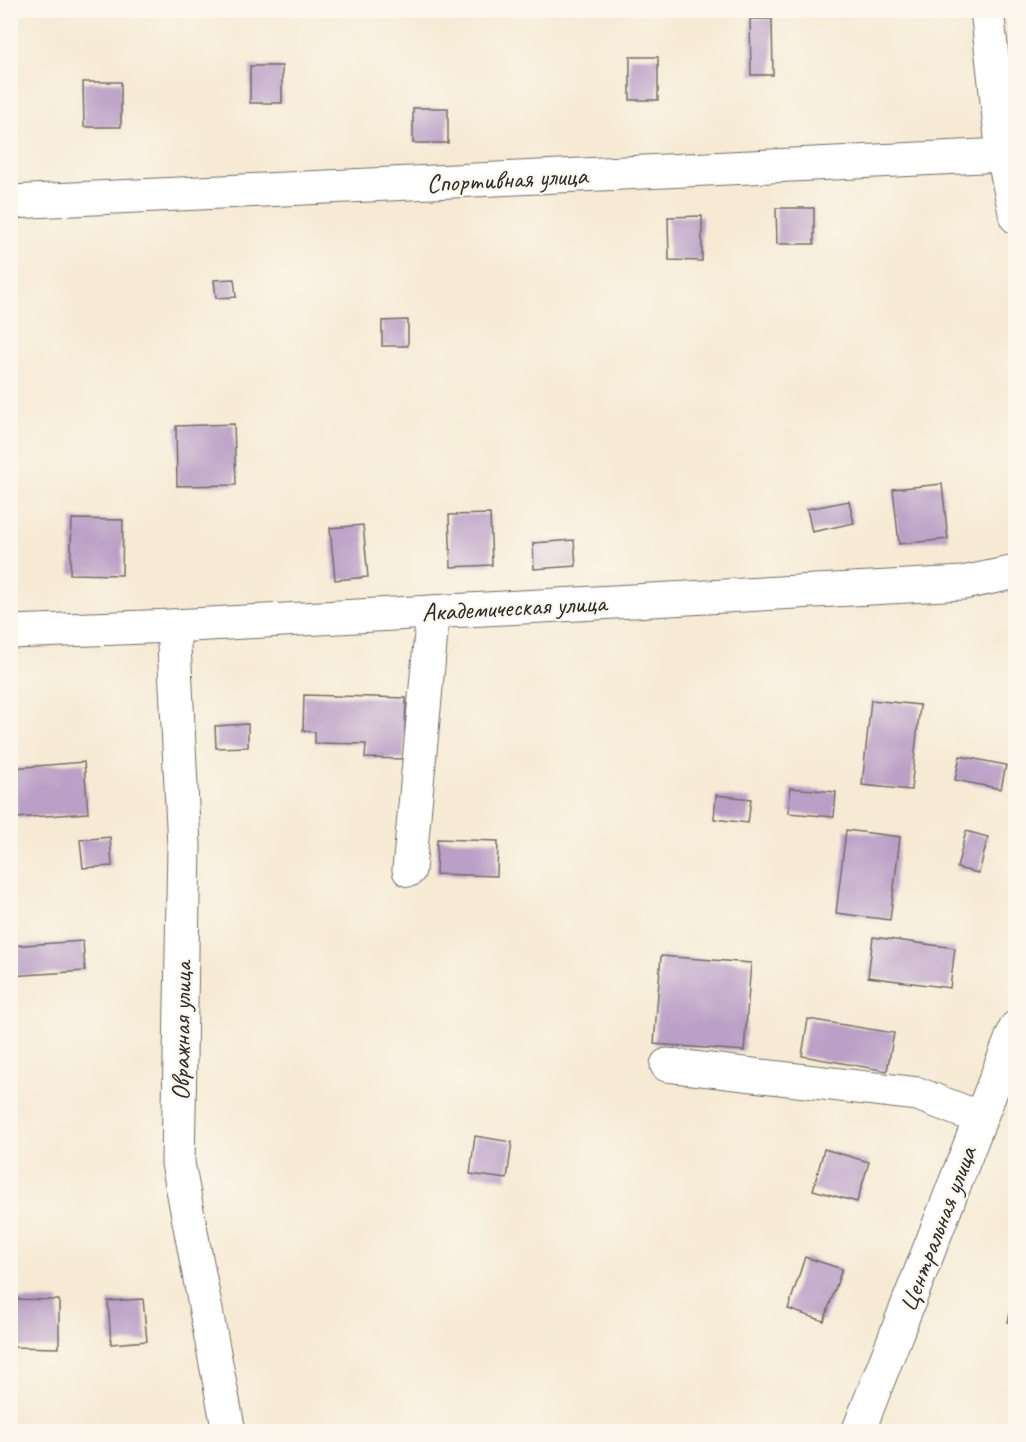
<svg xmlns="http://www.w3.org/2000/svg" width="1026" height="1442" font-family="Caveat,sans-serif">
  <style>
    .building { fill: #ba9fc6 }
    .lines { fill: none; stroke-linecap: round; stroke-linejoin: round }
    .minor-casing { stroke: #726e66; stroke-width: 35 }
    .minor { stroke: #fff; stroke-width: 33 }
    .labels { text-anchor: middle; stroke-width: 4.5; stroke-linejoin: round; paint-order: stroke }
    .street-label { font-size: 26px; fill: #2b2b2b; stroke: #fbf7ec }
  </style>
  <rect width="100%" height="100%" fill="#fbf7ec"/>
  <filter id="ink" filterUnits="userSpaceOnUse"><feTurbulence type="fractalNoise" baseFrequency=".0167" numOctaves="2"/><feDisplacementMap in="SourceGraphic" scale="12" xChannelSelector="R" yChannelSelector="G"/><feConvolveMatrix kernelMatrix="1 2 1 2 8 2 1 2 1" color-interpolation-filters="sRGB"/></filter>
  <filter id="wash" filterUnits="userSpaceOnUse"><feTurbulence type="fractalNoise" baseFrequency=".008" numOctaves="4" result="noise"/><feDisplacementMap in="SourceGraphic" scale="24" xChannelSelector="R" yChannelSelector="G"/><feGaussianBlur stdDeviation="1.35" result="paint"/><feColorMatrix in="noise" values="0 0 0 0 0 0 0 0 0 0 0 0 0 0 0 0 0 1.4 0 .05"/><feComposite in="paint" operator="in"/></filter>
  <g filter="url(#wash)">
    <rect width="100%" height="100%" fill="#f6ead4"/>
    <g id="blocks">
      <!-- building -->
      <g class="building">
        <polygon points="750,19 772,19 773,75 751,75"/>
        <rect x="630" y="57" width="28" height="43"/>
        <rect x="250" y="66" width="32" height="37"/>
        <polygon points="83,82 121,82 121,127 84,127"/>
        <rect x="413" y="108" width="35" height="35"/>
        <polygon points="776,208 814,208 814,244 777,244"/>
        <polygon points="702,216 702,261 669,260 668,217"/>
        <polygon points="234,279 236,297 216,298 214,280"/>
        <polygon points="408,320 408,346 382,346 382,321"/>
        <polygon points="234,424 236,485 177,486 176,426"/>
        <polygon points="942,484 948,539 899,544 893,489"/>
        <polygon points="849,501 854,523 812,532 807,509"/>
        <polygon points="490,514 492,565 451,567 449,515"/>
        <polygon points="72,519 123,520 122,575 70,574"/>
        <polygon points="363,525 368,577 335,580 330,528"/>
        <polygon points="574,540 576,566 534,569 533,543"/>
        <polygon points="304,695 406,698 404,759 365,758 366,744 315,743 315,732 303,731"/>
        <polygon points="871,700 920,705 911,790 862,785"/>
        <polygon points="248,724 248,747 216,748 215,726"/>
        <polygon points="960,756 1006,765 1001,789 955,780"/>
        <polygon points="84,762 88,813 17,818 13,768"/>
        <polygon points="790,788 836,792 834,817 789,813"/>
        <polygon points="716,795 751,799 748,823 714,819"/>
        <polygon points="846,830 900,837 890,920 836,913"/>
        <polygon points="966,831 988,837 979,873 957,868"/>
        <polygon points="110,837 112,866 83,868 80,840"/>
        <polygon points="437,839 498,841 497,876 436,874"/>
        <polygon points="873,937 955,948 950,988 868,977"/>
        <polygon points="83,941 85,971 10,976 10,946"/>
        <polygon points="661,956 751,963 744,1051 654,1044"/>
        <polygon points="808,1019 894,1033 887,1071 802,1056"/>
        <polygon points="475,1136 512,1142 507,1179 470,1174"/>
        <polygon points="824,1149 869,1162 857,1202 813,1190"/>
        <polygon points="805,1257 842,1269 824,1321 788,1309"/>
        <polygon points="1015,1293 1016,1293 1016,1324 1008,1322"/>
        <polygon points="10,1299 59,1300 59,1348 10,1347"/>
        <polygon points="143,1299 147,1341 111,1344 108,1301"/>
      </g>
    </g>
  </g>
  <g filter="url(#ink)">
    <use href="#blocks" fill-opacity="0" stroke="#726e66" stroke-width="1.5"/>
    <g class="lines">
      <defs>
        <g id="minor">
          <polyline points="987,10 1003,155 1016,217"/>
          <polyline points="10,202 1003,155"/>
          <polyline points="173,626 184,846 178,1163 229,1432"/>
          <polyline points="10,632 173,626 963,583 1016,572"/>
          <polyline points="409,870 433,612"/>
          <polyline points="667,1065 918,1094 980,1118"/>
          <polyline points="858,1432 1016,1027"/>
        </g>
      </defs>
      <!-- minor casing -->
      <use href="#minor" class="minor-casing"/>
      <!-- minor -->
      <use href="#minor" class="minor"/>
    </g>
  </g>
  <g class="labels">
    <!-- street labels -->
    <g class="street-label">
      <text transform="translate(507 179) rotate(-3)" y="9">Спортивная улица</text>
      <text transform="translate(514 607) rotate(-3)" y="9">Академическая улица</text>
      <text transform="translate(181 1031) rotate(-89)" y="9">Овражная улица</text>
      <text transform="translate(937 1229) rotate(-69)" y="9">Центральная улица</text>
    </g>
  </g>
  <!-- margin -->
  <rect width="1026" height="1442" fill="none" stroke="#fbf7ec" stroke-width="36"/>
</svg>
